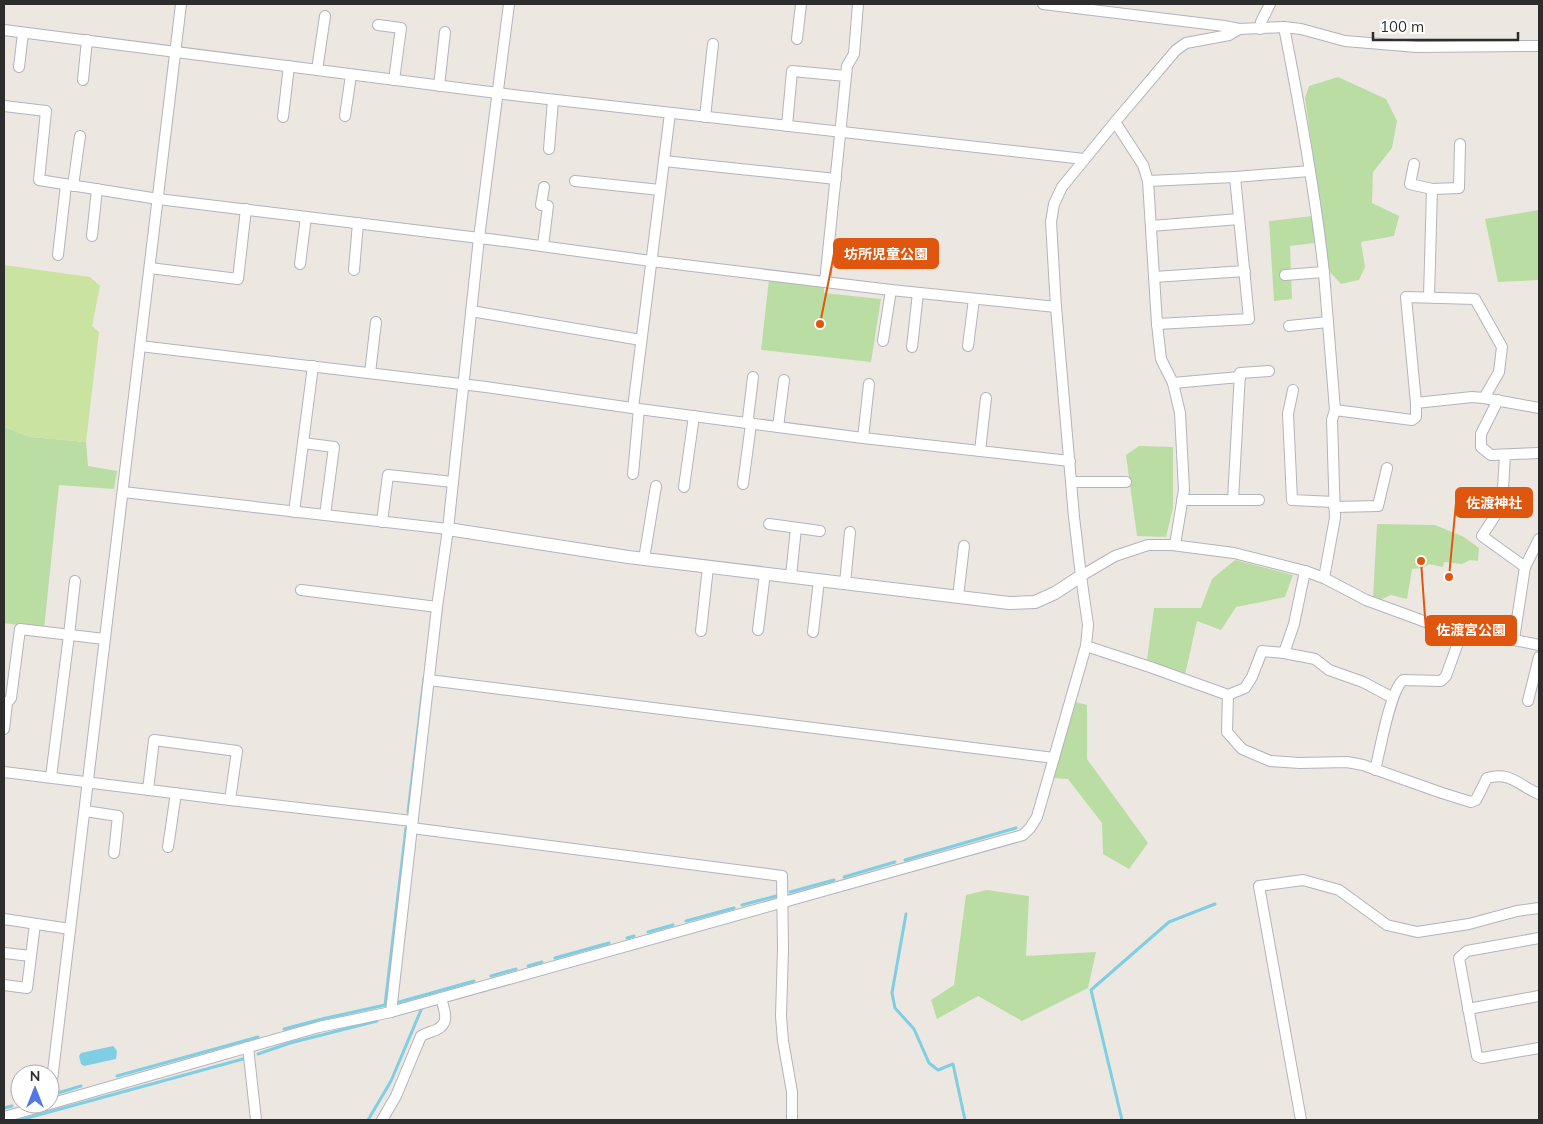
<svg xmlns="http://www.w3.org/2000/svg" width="1543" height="1124" font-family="Mulish,'Noto Sans JP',sans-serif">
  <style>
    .green { fill: #badda4 }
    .pitch { fill: #cae3a1 }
    .water { fill: #80cee3 }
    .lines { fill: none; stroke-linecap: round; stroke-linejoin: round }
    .stream { stroke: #80cee3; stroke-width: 3 }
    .minor-casing { stroke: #b2b4bc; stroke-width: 12 }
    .tertiary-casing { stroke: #b2b4bc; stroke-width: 14 }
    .minor { stroke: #fff; stroke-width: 10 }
    .tertiary { stroke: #fff; stroke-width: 12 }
    .leader { fill: none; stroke: #df570e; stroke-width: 2 }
    .callout-dot { fill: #df570e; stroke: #fff; stroke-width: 2 }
    .callout { fill: #df570e; stroke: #df570e; stroke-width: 2 }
    .callout-label { font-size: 14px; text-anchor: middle; font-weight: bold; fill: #fff }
  </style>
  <rect width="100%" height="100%" fill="#ede7e1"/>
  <!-- green -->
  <g class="green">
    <polygon points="1338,77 1386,99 1397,121 1392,148 1373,172 1372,203 1399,216 1394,236 1361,242 1365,267 1359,280 1341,284 1329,271 1305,98 1309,86"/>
    <polygon points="1539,210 1539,280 1498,282 1485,219"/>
    <polygon points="1312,216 1314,243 1290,246 1292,299 1274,301 1269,221"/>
    <polygon points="769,279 824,286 824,293 881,299 871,362 761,350"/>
    <polygon points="4,427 31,437 86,442 88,466 117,471 114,489 59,485 44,629 4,623"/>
    <polygon points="1139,446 1173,447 1173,508 1166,537 1137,536 1126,455"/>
    <polygon points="1377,524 1435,525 1464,537 1479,548 1478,561 1470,560 1462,564 1444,562 1443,567 1429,564 1423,568 1412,569 1407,599 1391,595 1380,600 1373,597"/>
    <polygon points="1235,560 1293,575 1285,597 1236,607 1221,630 1197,621 1185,675 1147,660 1154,608 1201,608 1212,579"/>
    <polygon points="1076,702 1087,705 1087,759 1148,843 1129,869 1103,854 1102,823 1068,779 1053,778"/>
    <polygon points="987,890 1029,896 1026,956 1096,952 1088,988 1022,1021 978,996 937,1019 931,1000 954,985 966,895"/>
  </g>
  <!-- pitch -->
  <polygon class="pitch" points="4,265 90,277 100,286 92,326 99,332 86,442 31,437 4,427"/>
  <!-- water -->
  <polygon class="water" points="113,1046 117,1051 116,1059 84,1066 81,1064 79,1056 81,1053"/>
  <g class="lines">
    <!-- stream -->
    <g class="stream">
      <polyline points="408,812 424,679"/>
      <polyline points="905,860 1016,828"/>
      <polyline points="844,877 895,862"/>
      <polyline points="790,892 834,880"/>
      <polyline points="742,905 776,896"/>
      <polyline points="906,914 892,993 895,1008 914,1029 929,1063 938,1070 953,1064 965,1120"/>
      <polyline points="686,921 734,908"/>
      <polyline points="648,932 673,925"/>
      <polyline points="627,938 634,936"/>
      <polyline points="555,958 609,943"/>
      <polyline points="528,966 542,962"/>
      <polyline points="491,976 516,969"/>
      <polyline points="399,1002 474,981"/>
      <polyline points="284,1029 322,1019 385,1005 406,828"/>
      <polyline points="258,1054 290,1043 377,1021"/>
      <polyline points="117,1076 258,1037"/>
      <polyline points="58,1093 81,1086"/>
      <polyline points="4,1108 12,1106"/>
      <polyline points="20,1120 243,1059"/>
      <polyline points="368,1120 391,1081 421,1010"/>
      <polyline points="1122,1120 1091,990 1169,922 1215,904"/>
    </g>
    <defs>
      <g id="minor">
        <polyline points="1043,4 1224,26 1239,29 1284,27 1301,29 1345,41 1417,47 1539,46"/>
        <polyline points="378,25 401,28 394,80"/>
        <path d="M1284,27C1300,108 1315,190 1324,273C1328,318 1331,364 1335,410L1332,420L1335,518L1324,578"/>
        <polyline points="1260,29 1261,22 1270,4"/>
        <polyline points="4,30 521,96 1084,159"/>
        <polyline points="797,39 801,4"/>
        <polyline points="19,67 23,33"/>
        <polyline points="317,70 325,16"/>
        <polyline points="83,80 87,40"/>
        <polyline points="439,86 445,32"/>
        <polyline points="4,106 46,111 39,180 158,199 504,241 651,261 891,290 1056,307"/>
        <polyline points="345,116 351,75"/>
        <polyline points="283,117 289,66"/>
        <polyline points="705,117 713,44"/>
        <polyline points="1115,122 1143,165 1148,181 1157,324 1161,359 1173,383 1180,413 1184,490 1175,545"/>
        <polyline points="787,126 792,71 846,76"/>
        <polyline points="549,149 553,100"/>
        <polyline points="664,161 836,179"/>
        <polyline points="1414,164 1410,184 1432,189 1459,188 1460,144"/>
        <polyline points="575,181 660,190"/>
        <polyline points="1148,181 1235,177 1310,171"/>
        <polyline points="73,186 80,136"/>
        <polyline points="1151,226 1239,219"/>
        <polyline points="92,236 97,189"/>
        <polyline points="543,246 548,206 541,205 544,187"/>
        <polyline points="58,255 66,185"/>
        <polyline points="300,264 306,217"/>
        <polyline points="150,268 238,279 246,209"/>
        <polyline points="354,270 358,223"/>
        <polyline points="1285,275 1324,272"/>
        <polyline points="1154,277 1245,271"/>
        <polyline points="825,282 847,66 854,54 858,4"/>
        <polyline points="1429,297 1432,189"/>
        <polyline points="471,311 641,340"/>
        <polyline points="1157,324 1249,319 1235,177"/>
        <polyline points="1289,326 1328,322"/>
        <polyline points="883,341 891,290"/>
        <polyline points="140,346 486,387 639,409 863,438 1070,461"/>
        <polyline points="968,346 974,299"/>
        <polyline points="912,347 918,293"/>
        <polyline points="370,373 376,322"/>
        <polyline points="1173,383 1240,377"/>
        <polyline points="1293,390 1288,414 1292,500 1334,502"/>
        <polyline points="1498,400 1481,434 1481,447 1491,455 1539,453"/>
        <polyline points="1416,403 1406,297 1475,299 1502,347 1499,372 1484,398"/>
        <polyline points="633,408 670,113"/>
        <polyline points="1335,410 1412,420 1416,417 1416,403 1472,397 1484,398 1539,408"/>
        <polyline points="778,427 784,380"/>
        <polyline points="863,438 869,384"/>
        <polyline points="303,443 334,447 325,515"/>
        <polyline points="980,451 986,398"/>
        <polyline points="1505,455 1502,505 1482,536 1525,567 1514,639"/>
        <polyline points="633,474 639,409"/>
        <polyline points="1072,482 1126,482"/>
        <polyline points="743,484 751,424 748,418 753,377"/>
        <polyline points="684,487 694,416"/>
        <polyline points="123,492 448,529"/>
        <polyline points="1182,500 1259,500"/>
        <polyline points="1233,500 1240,373 1269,371"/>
        <polyline points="1334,507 1378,506 1387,468"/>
        <polyline points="294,512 313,366"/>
        <polyline points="382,522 388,475 453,482"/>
        <polyline points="769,524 820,531"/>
        <polyline points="644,559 656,486"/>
        <polyline points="1525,567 1539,539"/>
        <polyline points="791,576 796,528"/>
        <polyline points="1081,576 1115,556 1148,545 1172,545 1234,553 1305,571 1324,578 1366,600 1426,622 1539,645"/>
        <polyline points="845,583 850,532"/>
        <polyline points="301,590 437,607"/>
        <polyline points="958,597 964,546"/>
        <polyline points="758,630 765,573"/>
        <polyline points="701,631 708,567"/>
        <polyline points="813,632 819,580"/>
        <polyline points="1086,646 1150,667 1228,695 1245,688 1252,677 1262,651 1284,653 1294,624 1305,571"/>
        <polyline points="1284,653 1315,659 1329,670 1363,682 1393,698"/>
        <polyline points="429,680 1054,758"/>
        <path d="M1228,695L1227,732L1242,749L1270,761L1300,763L1347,762L1363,765L1442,793L1471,802L1476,800L1487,778C1511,771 1519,786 1539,794"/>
        <polyline points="1528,701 1539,657"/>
        <polyline points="4,729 7,703 11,698 20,629 104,639"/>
        <path d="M1375,770C1380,751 1390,691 1403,680L1441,681L1446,676L1463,629"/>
        <polyline points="4,772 230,800 412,821"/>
        <polyline points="51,777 69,635 75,581"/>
        <polyline points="148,790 154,740 237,751 230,800"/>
        <polyline points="85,811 118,816 114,853"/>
        <polyline points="412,828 782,876 783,949 781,1016 783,1041 792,1092 792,1120"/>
        <polyline points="168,847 176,793"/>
        <polyline points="4,919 70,929"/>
        <polyline points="1539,938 1467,951 1459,958 1477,1056 1482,1058 1539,1048"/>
        <polyline points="4,953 31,956"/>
        <polyline points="4,985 27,988 35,924"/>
        <polyline points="1468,1009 1539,996"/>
        <polyline points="391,1012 437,607 448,529 479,238 509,4"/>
        <polyline points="248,1047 256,1120"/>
        <polyline points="50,1097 181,4"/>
        <polyline points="4,1117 319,1027 391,1012 1023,835 1030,828 1037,817 1086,646 1088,625 1081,576 1074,517 1056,307 1051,222 1054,204 1062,187 1115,122 1176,50 1186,43 1229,35 1239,29"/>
        <path d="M382,1120L396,1096L421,1036C426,1033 431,1032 436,1030C451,1023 444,1010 441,998"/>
        <polyline points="1301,1120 1259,886 1303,880 1339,890 1387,925 1417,932 1469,924 1517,911 1539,908"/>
      </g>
      <polyline id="tertiary" points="448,529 628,557 1009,603 1035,602 1055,593 1081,576"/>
    </defs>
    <!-- minor casing -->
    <use href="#minor" class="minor-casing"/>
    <!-- tertiary casing -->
    <use href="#tertiary" class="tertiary-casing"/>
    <!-- minor -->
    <use href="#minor" class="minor"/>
    <!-- tertiary -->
    <use href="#tertiary" class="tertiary"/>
  </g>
  <!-- callouts -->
  <path class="leader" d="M820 324L834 254M1449 577L1456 503M1421 561L1426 631"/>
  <g class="callout-dot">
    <circle cx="820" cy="324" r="5"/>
    <circle cx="1449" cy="577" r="5"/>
    <circle cx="1421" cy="561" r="5"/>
  </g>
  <g class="callout">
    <rect x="834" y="239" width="104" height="29" rx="5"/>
    <rect x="1456" y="488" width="76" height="29" rx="5"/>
    <rect x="1426" y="616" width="90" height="29" rx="5"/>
  </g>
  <g class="callout-label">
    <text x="886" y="259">坊所児童公園</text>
    <text x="1494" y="508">佐渡神社</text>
    <text x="1471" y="635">佐渡宮公園</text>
  </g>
  <!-- border -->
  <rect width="1543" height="1124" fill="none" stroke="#2d2d2d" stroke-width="10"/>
  <!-- north arrow -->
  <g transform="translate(35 1089)"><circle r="24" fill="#ffffff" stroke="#ababab"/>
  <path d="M0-4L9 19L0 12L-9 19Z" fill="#5376e8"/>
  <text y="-8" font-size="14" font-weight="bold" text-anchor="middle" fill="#2d2d2d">N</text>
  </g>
  <!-- scale -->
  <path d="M1373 32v8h145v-8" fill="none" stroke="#2d2d2d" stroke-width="2.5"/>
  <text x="1380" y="32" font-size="15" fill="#2d2d2d" stroke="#ffffff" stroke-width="4" paint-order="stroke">100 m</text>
</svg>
